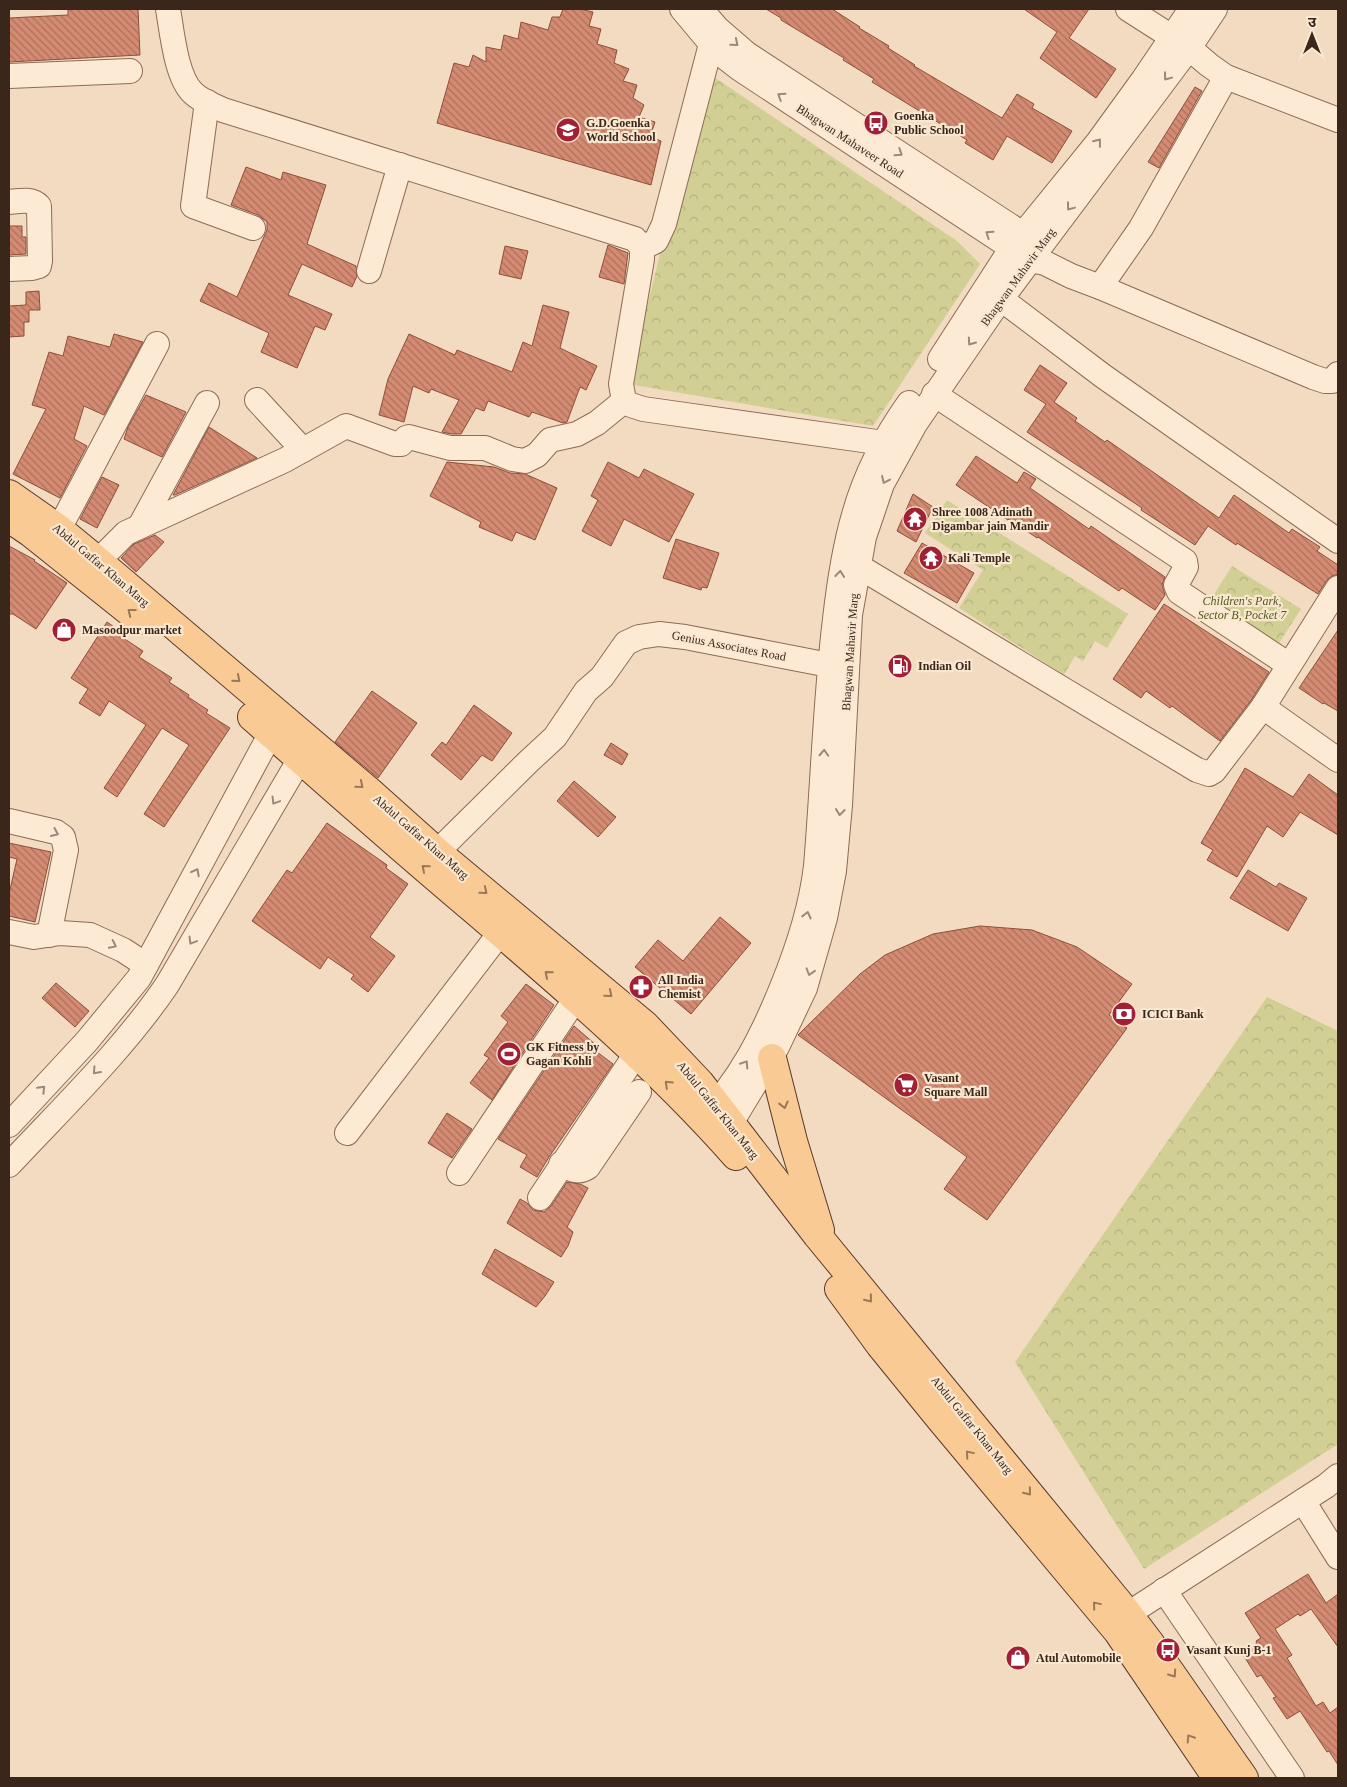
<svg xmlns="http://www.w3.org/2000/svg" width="1347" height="1787" font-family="'Times New Roman','Noto Sans Devanagari',serif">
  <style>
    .park { fill: url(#park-crowns) }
    .building { fill: url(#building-back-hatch); stroke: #8f4e39 }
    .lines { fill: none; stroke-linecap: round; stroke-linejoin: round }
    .minor-casing { stroke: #8d6b56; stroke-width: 26 }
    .major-casing { stroke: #5a392b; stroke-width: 30 }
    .minor { stroke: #fcead4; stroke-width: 24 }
    .major { stroke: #f9ca94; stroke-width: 28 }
    .oneway { stroke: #9c8878 }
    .oneway2 { stroke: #9a7858 }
    .labels { text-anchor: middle; stroke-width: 4.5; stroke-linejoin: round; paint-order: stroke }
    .poi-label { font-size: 12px; font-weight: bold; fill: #3b261c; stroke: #f9e7d0; text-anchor: start }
    .street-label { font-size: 12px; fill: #3b261c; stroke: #f9e7d0 }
    .park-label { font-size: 12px; font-style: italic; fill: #545a20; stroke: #f9e7d0 }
  </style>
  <defs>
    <pattern id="park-crowns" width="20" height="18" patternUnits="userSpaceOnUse" patternTransform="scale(1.25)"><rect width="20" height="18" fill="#d1cf93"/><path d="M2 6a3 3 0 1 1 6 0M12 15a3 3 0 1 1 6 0" fill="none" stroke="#b4b27e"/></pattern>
    <pattern id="building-back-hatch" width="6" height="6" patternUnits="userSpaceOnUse" patternTransform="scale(1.25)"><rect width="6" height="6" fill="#d48b72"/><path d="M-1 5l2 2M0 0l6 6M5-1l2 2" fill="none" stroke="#ad715d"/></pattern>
  </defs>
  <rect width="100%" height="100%" fill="#f2dbc0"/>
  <!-- park -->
  <g class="park">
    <polygon points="705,71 957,241 980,264 873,426 628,384"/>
    <polygon points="947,500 1128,614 1107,648 1095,641 1083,661 1075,656 1064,675 959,608 983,570 925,533"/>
    <polygon points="1232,566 1301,609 1268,660 1200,617"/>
    <polygon points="1267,997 1338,1031 1338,1444 1144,1569 1015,1362"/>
  </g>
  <!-- building -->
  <g class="building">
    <polygon points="68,9 138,9 140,55 9,62 9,18 68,15"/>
    <polygon points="563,9 580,9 593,12 589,26 601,29 597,44 617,50 614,63 629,69 623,81 637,85 633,98 644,105 639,117 655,122 650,137 661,141 651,185 437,123 454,63 469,67 473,55 486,62 486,47 501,50 504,35 518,39 521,22 548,30 552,17 560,17"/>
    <polygon points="766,9 832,9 860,27 859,28 889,46 888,48 915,65 914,66 1002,118 1017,94 1034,104 1032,108 1072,131 1052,163 1007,136 993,160 965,143 967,140 872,82 874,79 843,60 844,58 781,20 781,18"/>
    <polygon points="1024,9 1089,9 1069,38 1116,69 1096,98 1040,58 1057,32"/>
    <polygon points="1195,87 1202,91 1159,168 1148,162"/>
    <polygon points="246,167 281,180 283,172 326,185 307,244 356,266 357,276 352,287 302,264 288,295 332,314 325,330 315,326 297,368 261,352 269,333 200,301 209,283 237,297 267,230 267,222 258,215 231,205"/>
    <polygon points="9,226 22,226 22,237 26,237 26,254 9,255"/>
    <polygon points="608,245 628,253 624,284 599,277"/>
    <polygon points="505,246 528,251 521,279 499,274"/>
    <polygon points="39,291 40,310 29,310 29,322 24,322 24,336 9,337 9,306 26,305 26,292"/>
    <polygon points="543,305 569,312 560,348 597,366 586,390 580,387 567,422 563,423 532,412 529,417 488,401 484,411 476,408 461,434 452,434 442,432 459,400 431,389 429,393 413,386 404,422 379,415 388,379 409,334 455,355 457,350 512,372 523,342 532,346"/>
    <polygon points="114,334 143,342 104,415 84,406 74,439 87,446 60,498 13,474 46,409 32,405 49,352 63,356 68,336 110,347"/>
    <polygon points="1040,365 1067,383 1054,402 1077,418 1075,421 1105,442 1107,440 1219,518 1234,495 1289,533 1292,529 1320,547 1317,551 1338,565 1338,574 1332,576 1327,580 1318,594 1237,543 1236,545 1208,526 1195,545 1141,510 1142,508 1027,432 1046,404 1024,390"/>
    <polygon points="146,395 186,412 162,457 124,439 128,427"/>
    <polygon points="209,427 257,458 175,495 173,495"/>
    <polygon points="976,456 1017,483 1024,472 1036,479 1030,488 1089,529 1091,526 1165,577 1162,585 1165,595 1155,610 1122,588 1119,591 1038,537 1037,538 1009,519 1008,520 956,485"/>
    <polygon points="447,462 494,467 510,473 525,474 557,488 535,540 516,532 512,541 479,527 481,522 430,496"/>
    <polygon points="608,462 639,478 644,469 694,494 669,542 624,519 611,546 582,531 598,500 591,496"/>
    <polygon points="102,477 119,485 97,528 80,519"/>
    <polygon points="913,494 933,507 916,542 897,531"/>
    <polygon points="155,535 164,542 136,572 121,558 134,544"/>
    <polygon points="676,539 719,553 707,588 702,587 701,590 663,578"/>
    <polygon points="922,543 974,573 957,603 904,573"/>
    <polygon points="9,546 35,560 34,561 67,583 36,629 13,614 9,614"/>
    <polygon points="1164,604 1269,672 1252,699 1220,741 1172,706 1170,708 1146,691 1141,698 1113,679"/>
    <polygon points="107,622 120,631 117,634 143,651 139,657 172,678 169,682 189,695 188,697 208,710 206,713 230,728 164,827 144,814 189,745 162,728 117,797 104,788 146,725 109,701 100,716 79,703 88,689 71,678"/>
    <polygon points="1338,630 1338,711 1324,703 1323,704 1299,688"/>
    <polygon points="372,691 417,723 378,778 335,742"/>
    <polygon points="474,705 512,733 492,761 482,755 461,780 431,755 442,742 446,745"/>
    <polygon points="611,743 628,754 622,765 604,755"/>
    <polygon points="1245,768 1293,797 1309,774 1338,795 1338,835 1300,812 1283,837 1267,826 1237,877 1207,860 1213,850 1201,843"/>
    <polygon points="574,781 616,817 598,837 557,801"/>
    <polygon points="327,823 387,865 386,868 408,884 370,937 395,956 368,992 351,979 354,975 328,957 320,969 252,921 287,870 292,873"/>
    <polygon points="9,843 51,852 35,922 9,916 9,894 17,859 9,857"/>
    <polygon points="1248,870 1276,887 1279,883 1307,898 1288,931 1230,898"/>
    <polygon points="720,917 751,943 691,1014 635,967 658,940 683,961"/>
    <polygon points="980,926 1032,930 1077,947 1132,984 1109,1015 1127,1028 987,1220 944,1189 967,1157 798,1035 860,974 885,955 933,934"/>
    <polygon points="56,983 89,1011 75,1027 42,998"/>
    <polygon points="526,984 554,1005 492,1100 470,1083 489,1058 484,1055 508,1022 501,1016"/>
    <polygon points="574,1026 596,1045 593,1049 613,1064 549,1157 537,1177 520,1167 527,1155 498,1139"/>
    <polygon points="447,1113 472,1129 452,1158 428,1143"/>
    <polygon points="567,1182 580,1184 588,1188 567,1227 573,1232 568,1246 561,1257 507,1223 520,1199 527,1203 533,1210 544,1212 551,1206"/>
    <polygon points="495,1249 554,1282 545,1296 536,1307 482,1274"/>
    <polygon points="1308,1574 1326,1603 1338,1594 1338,1647 1311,1609 1300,1616 1298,1614 1275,1629 1292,1655 1287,1658 1316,1706 1323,1702 1330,1713 1338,1707 1338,1765 1329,1751 1327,1752 1300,1711 1287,1719 1273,1698 1276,1697 1261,1675 1257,1677 1242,1653 1257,1643 1256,1641 1261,1638 1245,1613"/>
  </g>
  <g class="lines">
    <defs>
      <g id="minor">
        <path d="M168,9C172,32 176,77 193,93C201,101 213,105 223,110L635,239L642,248V259L621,384L624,401L631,405L643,409L884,443"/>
        <polyline points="682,9 718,52 740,69 1030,260 1045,263 1071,276 1100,287 1313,377 1325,381 1332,381 1338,374"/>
        <polyline points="1128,9 1189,48 1209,65 1226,77 1338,120"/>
        <polyline points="705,14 717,28 747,54 1035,242"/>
        <polyline points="9,76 130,71"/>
        <polyline points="207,102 193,206 253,228"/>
        <path d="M9,202C19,201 32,198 39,206L40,261L39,266L32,268L9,269"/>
        <polyline points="642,248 656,241 664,224 711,44"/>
        <polyline points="369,271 400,165"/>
        <polyline points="1100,287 1141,228 1226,77"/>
        <polyline points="1001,299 1103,376 1338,541"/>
        <polyline points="940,359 1011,249 1098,142 1143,80 1191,9"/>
        <polyline points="934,394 1185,561 1186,567 1176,585 1179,592 1289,665"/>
        <polyline points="257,400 303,450"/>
        <polyline points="140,526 207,403"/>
        <polyline points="59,529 157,344"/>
        <polyline points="98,561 126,533 285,460 346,426 395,444 401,444 406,438 409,437 450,448 485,448 512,459 525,461 537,455 550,440 577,434 597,423 624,401"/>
        <polyline points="858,566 1197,770 1209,774 1214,771 1263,707 1338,588"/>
        <polyline points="1263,707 1338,760"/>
        <polyline points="9,821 56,832 63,837 66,850 49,935"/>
        <polyline points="437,852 528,762 555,737 586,691 602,677 626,643 639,637 659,634 685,637 829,665 844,664"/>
        <polyline points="9,932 34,937 60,933 90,935 123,950 146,965"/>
        <path d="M703,1117C740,1081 763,1034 782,987C798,948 811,909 816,866C823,784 825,701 835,619C839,584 844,549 854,515C865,475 885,437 909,403"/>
        <polyline points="9,1125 87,1041 139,978 271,733"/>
        <polyline points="347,1133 500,933"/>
        <polyline points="716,1133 731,1123 777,1047 805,988 825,918 834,871 840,805 850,615 864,537 882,484 915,424 998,303 1189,48 1215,9"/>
        <path d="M561,1164C571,1169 578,1174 588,1167L639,1092"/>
        <path d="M9,1165C63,1107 122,1051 167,985L300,759"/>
        <polyline points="459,1173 576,998"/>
        <polyline points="540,1198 636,1054"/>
        <polyline points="1303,1501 1338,1557"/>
        <polyline points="1164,1590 1292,1778"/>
        <polyline points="1128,1614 1326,1486 1338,1476"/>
      </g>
      <g id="major">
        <polyline points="9,494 59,529 98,561 370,792 437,852 645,1025 700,1083 817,1235 1128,1614 1150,1643 1244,1778"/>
        <polyline points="9,518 31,533 140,620"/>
        <path d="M252,717C321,777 390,839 460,898C556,980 653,1062 736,1156"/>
        <polyline points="772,1058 793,1141 820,1230"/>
        <polyline points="839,1289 880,1345 941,1420 1118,1632 1217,1778"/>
      </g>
    </defs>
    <!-- minor casing -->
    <use href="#minor" class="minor-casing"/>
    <!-- major casing -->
    <use href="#major" class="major-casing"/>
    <!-- minor -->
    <use href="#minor" class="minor"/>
    <!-- major -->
    <use href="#major" class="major"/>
  </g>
  <!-- one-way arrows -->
  <defs><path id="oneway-chevron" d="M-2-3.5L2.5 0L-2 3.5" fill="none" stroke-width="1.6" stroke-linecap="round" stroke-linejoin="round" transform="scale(1.25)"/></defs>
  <g class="oneway">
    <use href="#oneway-chevron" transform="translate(735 43) rotate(40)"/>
    <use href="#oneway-chevron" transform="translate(1167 77) rotate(127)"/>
    <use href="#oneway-chevron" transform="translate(781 96) rotate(-147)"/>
    <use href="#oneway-chevron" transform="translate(1098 142) rotate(-52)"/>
    <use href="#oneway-chevron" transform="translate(899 153) rotate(33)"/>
    <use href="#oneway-chevron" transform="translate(1070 207) rotate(127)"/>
    <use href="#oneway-chevron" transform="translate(989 234) rotate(-146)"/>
    <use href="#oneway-chevron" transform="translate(971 342) rotate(125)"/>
    <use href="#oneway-chevron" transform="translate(885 480) rotate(115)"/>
    <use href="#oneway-chevron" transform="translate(840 574) rotate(-83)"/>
    <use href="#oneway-chevron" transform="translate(824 753) rotate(-87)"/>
    <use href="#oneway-chevron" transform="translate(275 801) rotate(121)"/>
    <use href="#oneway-chevron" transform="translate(840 812) rotate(96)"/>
    <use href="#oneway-chevron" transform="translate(55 833) rotate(24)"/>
    <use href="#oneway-chevron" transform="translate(196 872) rotate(-62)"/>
    <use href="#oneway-chevron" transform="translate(807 915) rotate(-76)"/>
    <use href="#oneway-chevron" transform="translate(192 941) rotate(121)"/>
    <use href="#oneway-chevron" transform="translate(113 945) rotate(26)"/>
    <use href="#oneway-chevron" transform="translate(810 972) rotate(107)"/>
    <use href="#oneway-chevron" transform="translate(745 1064) rotate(-57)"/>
    <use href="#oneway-chevron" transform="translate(96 1071) rotate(132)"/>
    <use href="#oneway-chevron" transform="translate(42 1089) rotate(-46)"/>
  </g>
  <g class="oneway2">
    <use href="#oneway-chevron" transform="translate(131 612) rotate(-142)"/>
    <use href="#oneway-chevron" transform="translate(237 679) rotate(40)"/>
    <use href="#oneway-chevron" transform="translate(360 785) rotate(40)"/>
    <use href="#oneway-chevron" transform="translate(425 868) rotate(-139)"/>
    <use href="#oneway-chevron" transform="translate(484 891) rotate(39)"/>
    <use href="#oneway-chevron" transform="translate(548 974) rotate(-139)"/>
    <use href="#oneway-chevron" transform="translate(609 994) rotate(40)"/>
    <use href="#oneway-chevron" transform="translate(668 1084) rotate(-137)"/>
    <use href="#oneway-chevron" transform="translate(784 1105) rotate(76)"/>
    <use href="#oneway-chevron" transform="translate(869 1299) rotate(51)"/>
    <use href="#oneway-chevron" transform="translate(969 1454) rotate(-130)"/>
    <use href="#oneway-chevron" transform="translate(1028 1492) rotate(51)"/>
    <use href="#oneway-chevron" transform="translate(1096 1605) rotate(-130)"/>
    <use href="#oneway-chevron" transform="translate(1173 1674) rotate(55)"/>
    <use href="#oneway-chevron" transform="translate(1190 1738) rotate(-123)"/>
  </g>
  <!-- icons -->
  <defs>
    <symbol id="bus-disc" viewBox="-11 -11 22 22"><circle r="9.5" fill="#a22035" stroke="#f9e7d0"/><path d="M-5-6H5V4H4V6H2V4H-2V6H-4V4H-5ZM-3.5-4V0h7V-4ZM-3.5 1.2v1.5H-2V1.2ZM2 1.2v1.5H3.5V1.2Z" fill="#fff"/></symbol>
    <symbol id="school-disc" viewBox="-11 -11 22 22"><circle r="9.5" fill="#a22035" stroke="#f9e7d0"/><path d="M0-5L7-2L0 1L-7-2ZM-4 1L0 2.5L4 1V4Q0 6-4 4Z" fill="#fff"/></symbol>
    <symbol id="temple-disc" viewBox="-11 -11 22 22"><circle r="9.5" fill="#a22035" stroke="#f9e7d0"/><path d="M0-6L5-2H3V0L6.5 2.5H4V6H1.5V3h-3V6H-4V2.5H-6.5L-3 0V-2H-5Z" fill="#fff"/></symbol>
    <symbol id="shop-disc" viewBox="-11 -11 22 22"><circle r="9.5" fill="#a22035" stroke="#f9e7d0"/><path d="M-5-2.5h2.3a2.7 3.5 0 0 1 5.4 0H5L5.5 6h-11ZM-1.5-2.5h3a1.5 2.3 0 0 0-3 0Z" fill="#fff"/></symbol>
    <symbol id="fuel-disc" viewBox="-11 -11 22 22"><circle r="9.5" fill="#a22035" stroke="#f9e7d0"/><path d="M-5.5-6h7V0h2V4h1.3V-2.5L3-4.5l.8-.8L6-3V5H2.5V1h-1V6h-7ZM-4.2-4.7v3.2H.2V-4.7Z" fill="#fff"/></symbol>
    <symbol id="pharmacy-disc" viewBox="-11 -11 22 22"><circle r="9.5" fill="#a22035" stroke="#f9e7d0"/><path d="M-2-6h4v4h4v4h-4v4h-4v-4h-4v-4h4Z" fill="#fff"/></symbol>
    <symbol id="bank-disc" viewBox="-11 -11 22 22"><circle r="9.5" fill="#a22035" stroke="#f9e7d0"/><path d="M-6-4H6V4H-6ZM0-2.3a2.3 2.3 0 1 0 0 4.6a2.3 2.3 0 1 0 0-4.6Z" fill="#fff"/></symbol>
    <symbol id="stadium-disc" viewBox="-11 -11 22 22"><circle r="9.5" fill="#a22035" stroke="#f9e7d0"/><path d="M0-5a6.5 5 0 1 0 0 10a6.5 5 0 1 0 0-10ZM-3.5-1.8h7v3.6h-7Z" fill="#fff"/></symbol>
    <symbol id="supermarket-disc" viewBox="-11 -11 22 22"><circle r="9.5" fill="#a22035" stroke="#f9e7d0"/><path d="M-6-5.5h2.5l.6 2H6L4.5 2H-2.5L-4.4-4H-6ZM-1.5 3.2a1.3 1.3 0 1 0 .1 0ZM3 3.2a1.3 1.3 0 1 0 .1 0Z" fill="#fff"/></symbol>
  </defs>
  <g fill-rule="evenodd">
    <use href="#bus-disc" x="862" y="109" width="28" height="28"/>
    <use href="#school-disc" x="554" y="116" width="28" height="28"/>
    <use href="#temple-disc" x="901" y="505" width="28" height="28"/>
    <use href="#temple-disc" x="917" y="544" width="28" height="28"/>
    <use href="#shop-disc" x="50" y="616" width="28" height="28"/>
    <use href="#fuel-disc" x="886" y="652" width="28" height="28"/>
    <use href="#pharmacy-disc" x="627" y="973" width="28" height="28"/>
    <use href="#bank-disc" x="1110" y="1000" width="28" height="28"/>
    <use href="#stadium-disc" x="495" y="1040" width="28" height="28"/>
    <use href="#supermarket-disc" x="892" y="1071" width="28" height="28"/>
    <use href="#bus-disc" x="1154" y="1636" width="28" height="28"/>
    <use href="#shop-disc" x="1004" y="1644" width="28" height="28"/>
  </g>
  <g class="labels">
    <!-- poi labels -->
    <g class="poi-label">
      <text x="894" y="120">Goenka<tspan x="894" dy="14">Public School</tspan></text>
      <text x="586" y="127">G.D.Goenka<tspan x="586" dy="14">World School</tspan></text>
      <text x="932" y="516">Shree 1008 Adinath<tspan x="932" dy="14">Digambar jain Mandir</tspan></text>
      <text x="948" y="562">Kali Temple</text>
      <text x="82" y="634">Masoodpur market</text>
      <text x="918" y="670">Indian Oil</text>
      <text x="658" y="984">All India<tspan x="658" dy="14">Chemist</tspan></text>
      <text x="1142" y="1018">ICICI Bank</text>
      <text x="526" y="1051">GK Fitness by<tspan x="526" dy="14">Gagan Kohli</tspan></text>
      <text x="924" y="1082">Vasant<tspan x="924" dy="14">Square Mall</tspan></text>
      <text x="1186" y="1654">Vasant Kunj B-1</text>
      <text x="1036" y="1662">Atul Automobile</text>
    </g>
    <!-- street labels -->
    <g class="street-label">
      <text transform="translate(850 141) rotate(33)" y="4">Bhagwan Mahaveer Road</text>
      <text transform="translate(1018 277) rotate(-54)" y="4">Bhagwan Mahavir Marg</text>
      <text transform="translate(101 565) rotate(40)" y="4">Abdul Gaffar Khan Marg</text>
      <text transform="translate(729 646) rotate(11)" y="4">Genius Associates Road</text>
      <text transform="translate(850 652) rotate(-86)" y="4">Bhagwan Mahavir Marg</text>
      <text transform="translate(421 837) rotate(41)" y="4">Abdul Gaffar Khan Marg</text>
      <text transform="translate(718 1110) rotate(51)" y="4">Abdul Gaffar Khan Marg</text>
      <text transform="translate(972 1425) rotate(51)" y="4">Abdul Gaffar Khan Marg</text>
    </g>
    <!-- park labels -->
    <g class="park-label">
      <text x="1242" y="605">Children's Park,<tspan x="1242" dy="14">Sector B, Pocket 7</tspan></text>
    </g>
  </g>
  <!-- border -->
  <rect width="1347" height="1787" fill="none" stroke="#3b261c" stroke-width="20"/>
  <!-- north arrow -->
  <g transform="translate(1312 35)" stroke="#f9e7d0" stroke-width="4" paint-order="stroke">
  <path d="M0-4L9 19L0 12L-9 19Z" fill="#3b261c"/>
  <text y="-8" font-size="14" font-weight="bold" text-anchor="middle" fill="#3b261c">उ</text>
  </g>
</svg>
